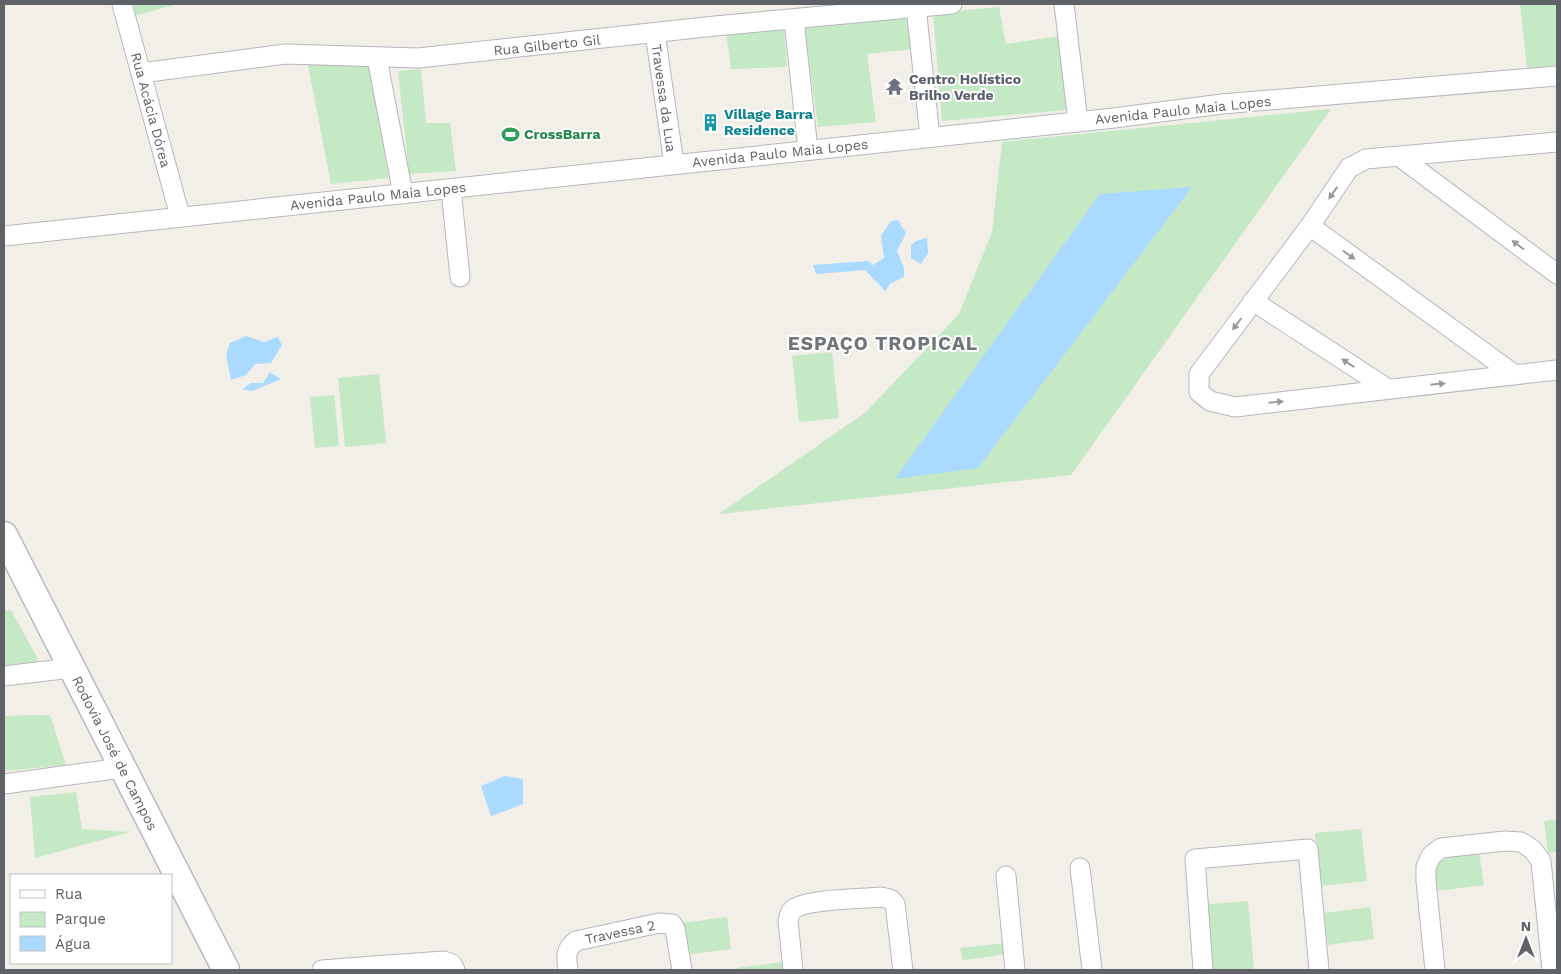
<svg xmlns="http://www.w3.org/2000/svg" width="1561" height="974" font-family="'Work Sans',sans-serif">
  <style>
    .green { fill: #c5e8c5 }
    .water { fill: #aadaff }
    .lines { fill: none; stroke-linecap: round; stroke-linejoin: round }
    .street-casing { stroke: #b5b8bc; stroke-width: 21 }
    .secondary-casing { stroke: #b6babf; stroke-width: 29 }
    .street { stroke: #fff; stroke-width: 19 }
    .secondary { stroke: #fff; stroke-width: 26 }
    .oneway { fill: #979a9d }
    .labels { text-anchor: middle; stroke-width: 4; stroke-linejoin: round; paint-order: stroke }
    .street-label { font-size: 14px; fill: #5f6368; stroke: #fff }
    .worship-label { font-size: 14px; font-weight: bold; fill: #5b616d; stroke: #fff; text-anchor: start }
    .culture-label { font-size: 14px; font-weight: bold; fill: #0d838f; stroke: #fff; text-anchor: start }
    .leisure-label { font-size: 14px; font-weight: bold; fill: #27864d; stroke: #fff; text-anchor: start }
    .district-label { font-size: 19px; font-weight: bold; letter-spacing: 1px; fill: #70757a; stroke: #fff }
  </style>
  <rect width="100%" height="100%" fill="#f1efe8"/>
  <!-- green -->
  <g class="green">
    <polygon points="122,4 178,4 126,18"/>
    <polygon points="1520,4 1557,4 1557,76 1528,78"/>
    <polygon points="999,7 1006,44 1059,36 1067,110 942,121 933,13"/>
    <polygon points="911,14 915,49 867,54 876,122 818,127 804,25"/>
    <polygon points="784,29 787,67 731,69 726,32"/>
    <polygon points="308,65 369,65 389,178 331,184"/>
    <polygon points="421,69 426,123 450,123 456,171 409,174 398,71"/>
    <polygon points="1331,109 1071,475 719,514 866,412 959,314 992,232 1002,142"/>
    <polygon points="832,352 839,418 799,422 792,356"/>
    <polygon points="379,374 386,443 345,447 338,378"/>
    <polygon points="334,395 339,446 315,448 310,397"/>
    <polygon points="11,610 39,661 4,666 4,611"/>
    <polygon points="50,715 66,765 4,771 4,716"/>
    <polygon points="76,792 82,829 130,832 35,858 30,797"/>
    <polygon points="1557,819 1557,852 1548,853 1544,821"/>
    <polygon points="1361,829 1367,881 1320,886 1315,833"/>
    <polygon points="1479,853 1484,885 1438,891 1433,859"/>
    <polygon points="1248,901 1254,970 1203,970 1198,905"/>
    <polygon points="1370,907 1374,939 1328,945 1324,913"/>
    <polygon points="727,917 731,949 685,955 681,923"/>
    <polygon points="1004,943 1008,954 963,960 960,948"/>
    <polygon points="783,962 784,970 738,970 737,968"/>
  </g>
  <!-- water -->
  <g class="water">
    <polygon points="1192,187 978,468 895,479 1100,194"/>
    <polygon points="898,220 906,233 897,251 904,268 904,277 890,284 885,291 865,270 816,274 813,265 868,261 873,265 884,258 881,236 891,221"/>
    <polygon points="927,238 928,253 921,264 911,258 911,245 916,241"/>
    <polygon points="246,336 264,342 278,337 282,345 271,363 255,364 246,375 231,380 226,355 230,343"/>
    <polygon points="270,372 281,379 252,391 242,389 251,383 263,383"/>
    <polygon points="505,776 523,779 523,804 491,816 481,786"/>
  </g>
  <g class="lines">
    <defs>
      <g id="street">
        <polyline points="122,4 180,216"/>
        <polyline points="1064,4 1078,122"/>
        <polyline points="916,7 930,137"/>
        <polyline points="794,20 808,150"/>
        <polyline points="655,33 674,164"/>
        <polyline points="377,58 403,194"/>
        <polyline points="141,73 286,54 418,58 715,26 952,4"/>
        <polyline points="1557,142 1366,159 1349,168 1310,226 1199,374 1199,392 1210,401 1235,407 1557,370"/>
        <polyline points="1400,157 1557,274"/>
        <polyline points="451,189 460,277"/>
        <polyline points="1310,226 1515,375"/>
        <polyline points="4,236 1114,118 1222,104 1557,76"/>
        <polyline points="1253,301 1388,389"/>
        <polyline points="4,676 71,668"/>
        <polyline points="4,784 121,768"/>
        <polyline points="1080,868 1092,970"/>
        <polyline points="1006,876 1015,970"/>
        <polyline points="322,970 374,966"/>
        <polyline points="376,970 374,966 444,961 452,964 455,970"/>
        <path d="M568,970C566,958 565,949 576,941L659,923L672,924L675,929L682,970"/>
        <path d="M793,970L788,921C789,916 790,911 795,908C810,899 862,899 881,897L890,899L895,904L903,970"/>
        <polyline points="1203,970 1195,859 1308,849 1319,970"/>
        <polyline points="1435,970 1426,881 1426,867 1431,856 1441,848 1505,841 1521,842 1532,849 1541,861 1552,970"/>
      </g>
      <polyline id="secondary" points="4,535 226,970"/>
    </defs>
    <!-- street casing -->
    <use href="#street" class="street-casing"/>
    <!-- secondary casing -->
    <use href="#secondary" class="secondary-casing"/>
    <!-- street -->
    <use href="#street" class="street"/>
    <!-- secondary -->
    <use href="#secondary" class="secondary"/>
  </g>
  <!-- one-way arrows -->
  <defs><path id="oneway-solid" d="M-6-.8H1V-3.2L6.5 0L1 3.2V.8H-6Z" transform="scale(1.25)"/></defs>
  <g class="oneway">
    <use href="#oneway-solid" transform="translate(1333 193) rotate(125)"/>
    <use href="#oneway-solid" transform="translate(1518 245) rotate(-143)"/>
    <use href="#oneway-solid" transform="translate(1349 255) rotate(36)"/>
    <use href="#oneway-solid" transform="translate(1237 324) rotate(127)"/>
    <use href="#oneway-solid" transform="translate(1348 363) rotate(-147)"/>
    <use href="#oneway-solid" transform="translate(1438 384) rotate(-6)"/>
    <use href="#oneway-solid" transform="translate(1276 402) rotate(-6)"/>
  </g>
  <!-- icons -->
  <defs>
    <symbol id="temple-bare" viewBox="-9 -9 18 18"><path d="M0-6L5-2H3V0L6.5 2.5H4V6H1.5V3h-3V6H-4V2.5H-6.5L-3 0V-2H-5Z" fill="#6b7280" stroke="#fff" stroke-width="2.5" paint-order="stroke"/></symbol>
    <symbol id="building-bare" viewBox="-9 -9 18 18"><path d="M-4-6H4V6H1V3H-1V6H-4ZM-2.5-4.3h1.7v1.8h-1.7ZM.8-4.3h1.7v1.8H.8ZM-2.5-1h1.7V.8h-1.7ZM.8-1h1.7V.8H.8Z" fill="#0f9aa8" stroke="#fff" stroke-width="2.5" paint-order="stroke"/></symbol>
    <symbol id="stadium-bare" viewBox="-9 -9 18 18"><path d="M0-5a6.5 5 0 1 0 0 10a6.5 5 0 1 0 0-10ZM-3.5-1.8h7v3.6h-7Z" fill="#2e9e5b" stroke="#fff" stroke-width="2.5" paint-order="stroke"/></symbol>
  </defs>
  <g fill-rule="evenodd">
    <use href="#temple-bare" x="882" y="74" width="25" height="25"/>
    <use href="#building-bare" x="698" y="110" width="25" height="25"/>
    <use href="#stadium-bare" x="498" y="122" width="25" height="25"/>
  </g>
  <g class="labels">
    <!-- street labels -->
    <g class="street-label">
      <text transform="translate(547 45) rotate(-6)" y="5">Rua Gilberto Gil</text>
      <text transform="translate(664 98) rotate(82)" y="5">Travessa da Lua</text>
      <text transform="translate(151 110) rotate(75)" y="5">Rua Acácia Dórea</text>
      <text transform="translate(1183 110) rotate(-6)" y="5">Avenida Paulo Maia Lopes</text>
      <text transform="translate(780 153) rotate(-6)" y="5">Avenida Paulo Maia Lopes</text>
      <text transform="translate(378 196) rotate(-6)" y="5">Avenida Paulo Maia Lopes</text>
      <text transform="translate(115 753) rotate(63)" y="5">Rodovia José de Campos</text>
      <text transform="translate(620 932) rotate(-12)" y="5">Travessa 2</text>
    </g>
    <!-- worship labels -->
    <g class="worship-label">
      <text x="909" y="84">Centro Holístico<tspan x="909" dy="16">Brilho Verde</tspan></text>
    </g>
    <!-- culture labels -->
    <g class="culture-label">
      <text x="724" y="119">Village Barra<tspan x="724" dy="16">Residence</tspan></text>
    </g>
    <!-- leisure labels -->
    <g class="leisure-label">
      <text x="524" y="139">CrossBarra</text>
    </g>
    <!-- district labels -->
    <g class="district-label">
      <text x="883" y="350">ESPAÇO TROPICAL</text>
    </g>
  </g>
  <!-- border -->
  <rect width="1561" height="974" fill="none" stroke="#5f6368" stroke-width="10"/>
  <!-- legend -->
  <rect x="10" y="874" width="162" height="90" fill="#ffffff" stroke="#bfc1c3"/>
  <rect x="20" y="890" width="25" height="8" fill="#ffffff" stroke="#bfc1c3"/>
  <text x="55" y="899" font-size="15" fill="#5f6368">Rua</text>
  <rect x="20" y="912" width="25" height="15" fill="#c5e8c5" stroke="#bfc1c3"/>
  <text x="55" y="924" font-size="15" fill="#5f6368">Parque</text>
  <rect x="20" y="936" width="25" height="15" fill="#aadaff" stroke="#bfc1c3"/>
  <text x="55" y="949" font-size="15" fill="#5f6368">Água</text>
  <!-- north arrow -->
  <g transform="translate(1526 939)" stroke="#ffffff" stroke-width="4" paint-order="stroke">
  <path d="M0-4L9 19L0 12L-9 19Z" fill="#5f6368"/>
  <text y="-8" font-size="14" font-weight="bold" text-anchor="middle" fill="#5f6368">N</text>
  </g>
</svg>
